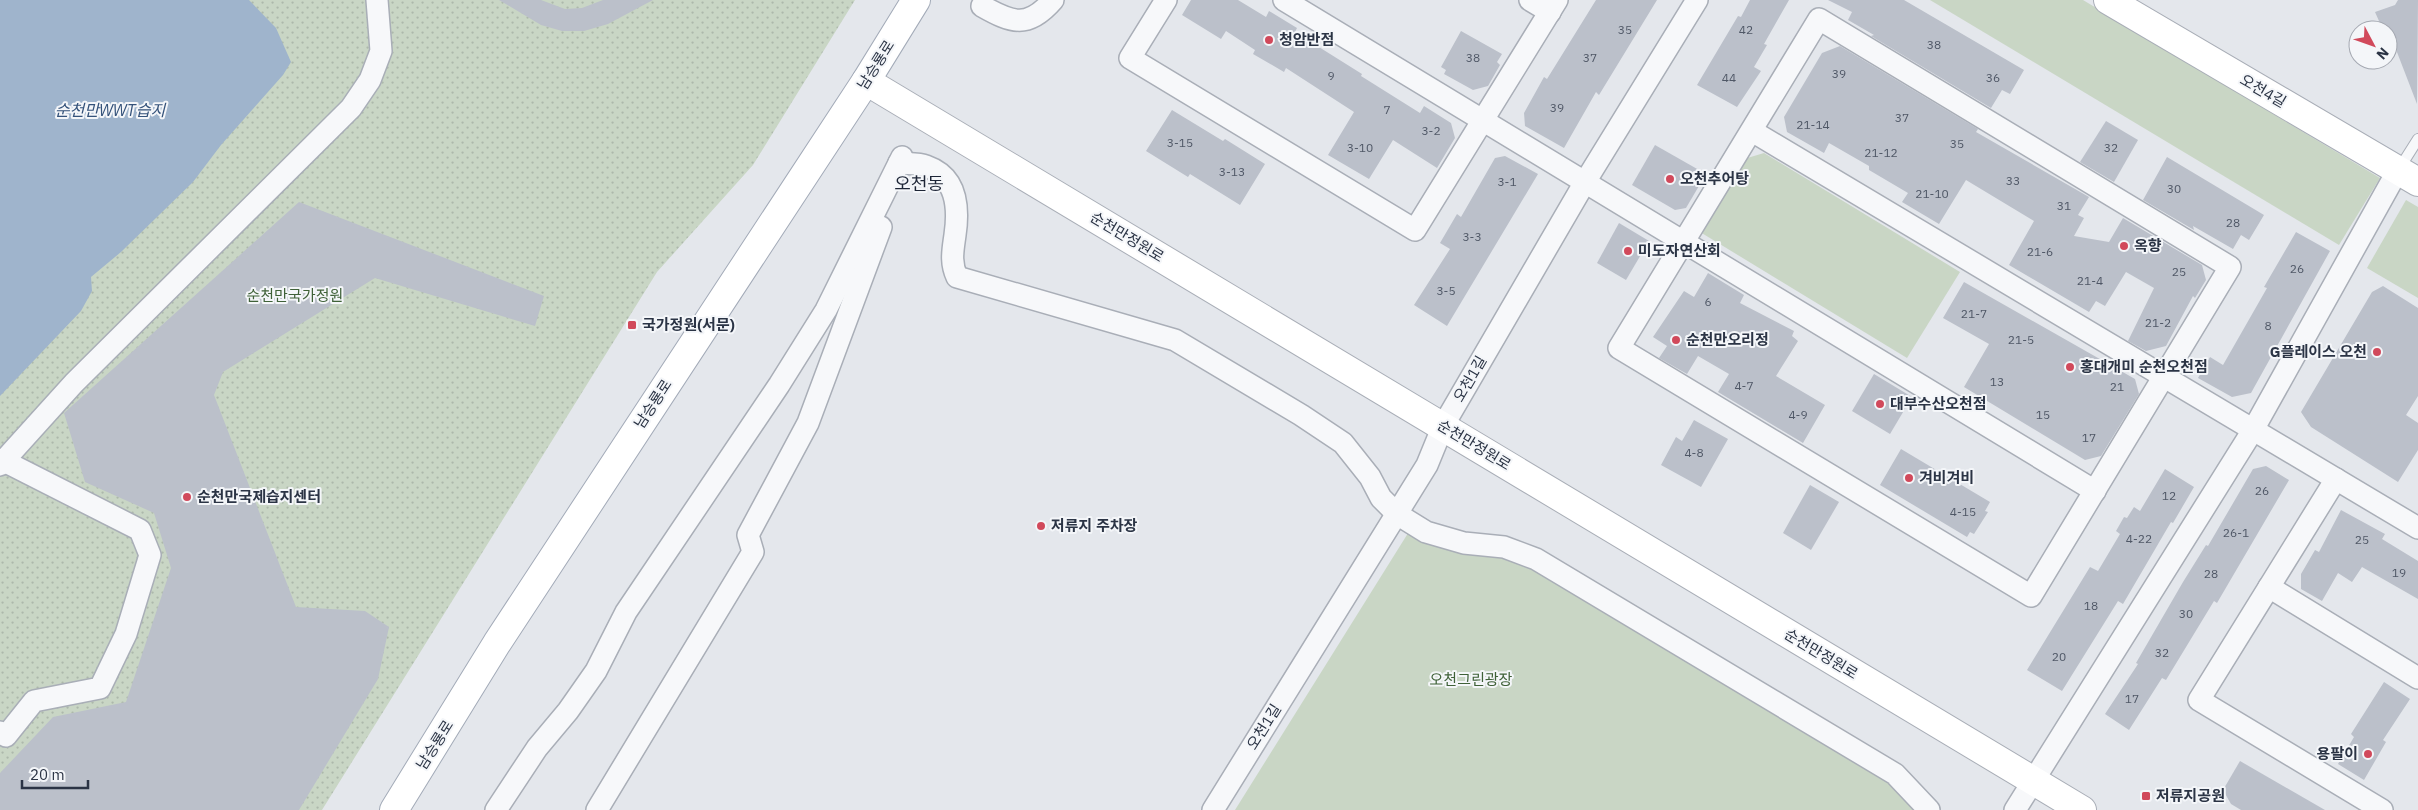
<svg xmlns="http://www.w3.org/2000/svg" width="2418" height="810" font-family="'IBM Plex Sans','Noto Sans KR',sans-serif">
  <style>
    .grass { fill: url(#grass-dots) }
    .park { fill: #c9d6c5 }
    .water { fill: #9fb4cc }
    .building { fill: #bbc0ca }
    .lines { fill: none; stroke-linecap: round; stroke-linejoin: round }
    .lane-casing { stroke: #a9aeb7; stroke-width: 12 }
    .street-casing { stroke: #a9aeb7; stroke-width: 24 }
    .secondary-casing { stroke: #a9aeb7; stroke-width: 30 }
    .primary-casing { stroke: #a3abb8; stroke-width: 30 }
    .lane { stroke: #f7f8fa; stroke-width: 10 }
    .street { stroke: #f7f8fa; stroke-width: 21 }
    .secondary { stroke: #fff; stroke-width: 28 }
    .primary { stroke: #fff; stroke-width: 28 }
    .poi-dot { fill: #d1495b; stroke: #f4f6f9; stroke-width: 2 }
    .labels { text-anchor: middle; stroke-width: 4; stroke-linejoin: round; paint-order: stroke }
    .number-label { font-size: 12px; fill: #4f5766 }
    .poi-label { font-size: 15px; font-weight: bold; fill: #2b3445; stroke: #f4f6f9; text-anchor: start }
    .street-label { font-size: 15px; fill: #2b3445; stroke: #f4f6f9 }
    .park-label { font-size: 15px; fill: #3f6138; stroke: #f4f6f9 }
    .water-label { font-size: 16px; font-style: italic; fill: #34527a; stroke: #f4f6f9 }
    .quarter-label { font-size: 18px; fill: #1d2536; stroke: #f4f6f9 }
  </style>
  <defs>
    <pattern id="grass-dots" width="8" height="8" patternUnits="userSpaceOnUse" patternTransform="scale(1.25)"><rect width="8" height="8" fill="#c9d6c5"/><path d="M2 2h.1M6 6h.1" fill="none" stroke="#adb8ab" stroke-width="1.8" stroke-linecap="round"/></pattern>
  </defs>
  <rect width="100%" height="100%" fill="#e4e7ec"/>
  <!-- grass -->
  <polygon class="grass" points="0,0 855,0 753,165 657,272 322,810 0,810"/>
  <!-- park -->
  <g class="park">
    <polygon points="1930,0 2083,0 2380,178 2339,245"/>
    <polygon points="1764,153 1960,272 1907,358 1700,232 1744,159"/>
    <polygon points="2406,200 2418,207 2418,298 2367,268"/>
    <polygon points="1410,530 1517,555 1885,773 1919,810 1235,810"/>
  </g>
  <!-- water -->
  <polygon class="water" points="0,0 249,0 276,28 291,62 283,75 221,145 193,182 121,252 91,277 92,291 81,311 0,396"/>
  <!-- building -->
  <g class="building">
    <polygon points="499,0 541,0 565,9 582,8 603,0 653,0 608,24 584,31 562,31 541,25"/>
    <polygon points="1191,0 1238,0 1266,17 1269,11 1297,28 1295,32 1362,74 1361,76 1420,113 1424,106 1451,123 1455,138 1437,168 1393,140 1369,179 1328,155 1354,112 1286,68 1284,72 1253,54 1255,50 1226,31 1221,39 1182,15"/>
    <polygon points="1596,0 1657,0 1599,95 1596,92 1564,148 1525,126 1524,113 1544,77 1547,79"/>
    <polygon points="1750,0 1789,0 1764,44 1767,45 1754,67 1761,71 1737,107 1697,85 1738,16 1741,17"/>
    <polygon points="1828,0 1904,0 2024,70 2010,94 2002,90 1991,108 1871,36 1874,35 1848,20 1852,12"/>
    <polygon points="2398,0 2418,0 2417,104 2395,47 2391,49 2388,42 2388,30 2383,30 2375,12 2395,5"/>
    <polygon points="1461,31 1502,54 1497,62 1500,65 1488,86 1473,90 1444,74 1446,70 1441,67"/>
    <polygon points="1840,46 1978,129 1976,132 2089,197 2078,215 2084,218 2074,236 2109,242 2123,218 2202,265 2206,280 2195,298 2193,296 2166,346 2146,351 2128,341 2154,288 2126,272 2105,306 2096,301 2089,312 2009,265 2034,221 1966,180 1939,224 1902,202 1908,193 1869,170 1869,166 1829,143 1824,153 1787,132 1784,117 1822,53"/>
    <polygon points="1172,110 1223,141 1225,139 1265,164 1240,205 1190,174 1188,177 1146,151"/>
    <polygon points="2106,121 2138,140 2114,182 2080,162"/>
    <polygon points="1655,145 1706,174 1686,208 1675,210 1632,185"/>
    <polygon points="1505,156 1538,174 1447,326 1414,305 1450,249 1440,243 1457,214 1461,217 1495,158"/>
    <polygon points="2167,157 2264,215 2249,240 2241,235 2233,249 2193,226 2194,230 2143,200"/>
    <polygon points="299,202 544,296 535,326 375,278 223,372 214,395 296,607 365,611 389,627 378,679 299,810 0,810 0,773 53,717 126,702 171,568 154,513 85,482 64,413"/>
    <polygon points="1619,223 1649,241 1626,280 1597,263"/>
    <polygon points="2296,232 2330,251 2251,393 2232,397 2198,378 2210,357 2223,365 2267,288 2264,287"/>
    <polygon points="1708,273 1744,295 1740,303 1794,331 1792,336 1798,341 1776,376 1825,405 1803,443 1718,392 1729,374 1698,356 1687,374 1659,358 1667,346 1653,337 1684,291 1694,297"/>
    <polygon points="1964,282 2135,379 2139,394 2101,456 2085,460 1964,387 1989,344 1943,318"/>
    <polygon points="2383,286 2418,308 2418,396 2406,415 2418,423 2418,450 2398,482 2311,427 2301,412 2372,292"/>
    <polygon points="1874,374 1912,397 1890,434 1852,411"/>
    <polygon points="1694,420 1728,439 1701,487 1661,465 1676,437 1682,441"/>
    <polygon points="1901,449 1990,502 1985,511 1988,512 1974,534 1970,532 1967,537 1880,485"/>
    <polygon points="2266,466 2289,480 2217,603 2214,601 2166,680 2162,678 2129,730 2105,714 2138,664 2136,663 2183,582 2206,545 2208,546 2253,469"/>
    <polygon points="2165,469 2194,487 2173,523 2171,522 2123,604 2118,601 2062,691 2027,670 2090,567 2098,571 2120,534 2116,531 2124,517 2127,518 2134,507 2140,511"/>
    <polygon points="1810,485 1839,502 1811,550 1783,533"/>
    <polygon points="2341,510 2385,534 2382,539 2418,561 2418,599 2362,567 2352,582 2338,573 2322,601 2301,589 2301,574 2315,550 2319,552"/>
    <polygon points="2384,682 2410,699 2383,740 2386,742 2364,780 2338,764 2354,737 2351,734"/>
    <polygon points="2240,761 2325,810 2241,810 2231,804 2223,790"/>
  </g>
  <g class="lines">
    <defs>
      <polyline id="lane" points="2399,169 2418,139"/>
      <g id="street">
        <polyline points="1166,0 1130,58 1415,230 1557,0"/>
        <polyline points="1284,0 2095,491"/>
        <polyline points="1530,0 1550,12"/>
        <path d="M982,6C1012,23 1028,29 1053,0"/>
        <polygon points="1819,19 2230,267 2031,596 1619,348"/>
        <polyline points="1752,131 2418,528"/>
        <path d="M899,163C907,164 918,163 926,166C957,177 959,208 955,235C953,250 950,262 957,277L1175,340L1301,415L1343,443L1370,477L1381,498L1397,514L1426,532L1464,543L1504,547L1536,559L1895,774L1929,810"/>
        <polyline points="0,465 74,383 351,108 370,80 381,51 377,0"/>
        <polyline points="2336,479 2199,700 2382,810"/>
        <polyline points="2269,587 2418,678"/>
        <polyline points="0,732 6,736 34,701 100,688 126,634 150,555 140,530 4,461"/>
        <polyline points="496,810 537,748 568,711 596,671 626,612 779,385 826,310 902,157"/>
        <polyline points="597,810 753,552 748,535 808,423 881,227"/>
        <polyline points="1213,810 1427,465 1443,426 1585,182 1697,0"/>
        <polyline points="2015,810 2253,430 2398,170"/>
      </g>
      <g id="secondary">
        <polyline points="2108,0 2418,182"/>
        <polyline points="866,81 2082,810"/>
      </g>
      <polyline id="primary" points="394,810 497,643 866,81 916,0"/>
    </defs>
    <!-- lane casing -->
    <use href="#lane" class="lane-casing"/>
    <!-- street casing -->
    <use href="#street" class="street-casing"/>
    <!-- secondary casing -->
    <use href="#secondary" class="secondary-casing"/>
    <!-- primary casing -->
    <use href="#primary" class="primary-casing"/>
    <!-- lane -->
    <use href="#lane" class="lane"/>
    <!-- street -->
    <use href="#street" class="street"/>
    <!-- secondary -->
    <use href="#secondary" class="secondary"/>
    <!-- primary -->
    <use href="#primary" class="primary"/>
  </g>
  <!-- markers -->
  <g class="poi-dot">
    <circle cx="1269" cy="40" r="5"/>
    <circle cx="1670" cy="179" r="5"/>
    <circle cx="2124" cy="246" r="5"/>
    <circle cx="1628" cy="251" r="5"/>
    <rect x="627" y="320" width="10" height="10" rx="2.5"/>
    <circle cx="1676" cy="340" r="5"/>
    <circle cx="2377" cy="352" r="5"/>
    <circle cx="2070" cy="367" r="5"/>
    <circle cx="1880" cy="404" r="5"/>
    <circle cx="1909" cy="478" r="5"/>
    <circle cx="187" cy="497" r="5"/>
    <circle cx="1041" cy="526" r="5"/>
    <circle cx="2368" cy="754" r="5"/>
    <rect x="2141" y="791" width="10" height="10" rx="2.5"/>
  </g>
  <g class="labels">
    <!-- number labels -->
    <g class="number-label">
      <text x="1625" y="34">35</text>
      <text x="1746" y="34">42</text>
      <text x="1934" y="49">38</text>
      <text x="1473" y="62">38</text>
      <text x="1590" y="62">37</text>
      <text x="1839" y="78">39</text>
      <text x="1331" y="80">9</text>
      <text x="1729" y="82">44</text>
      <text x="1993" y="82">36</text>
      <text x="1557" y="112">39</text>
      <text x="1387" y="114">7</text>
      <text x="1902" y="122">37</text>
      <text x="1813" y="129">21-14</text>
      <text x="1431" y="135">3-2</text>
      <text x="1180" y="147">3-15</text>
      <text x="1957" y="148">35</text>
      <text x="1360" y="152">3-10</text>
      <text x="2111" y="152">32</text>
      <text x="1881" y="157">21-12</text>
      <text x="1232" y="176">3-13</text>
      <text x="2013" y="185">33</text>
      <text x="1507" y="186">3-1</text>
      <text x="2174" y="193">30</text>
      <text x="1932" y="198">21-10</text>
      <text x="2064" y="210">31</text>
      <text x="2233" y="227">28</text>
      <text x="1472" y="241">3-3</text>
      <text x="2040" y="256">21-6</text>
      <text x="2297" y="273">26</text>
      <text x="2179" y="276">25</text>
      <text x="2090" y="285">21-4</text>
      <text x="1446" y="295">3-5</text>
      <text x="1708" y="306">6</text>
      <text x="1974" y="318">21-7</text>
      <text x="2158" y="327">21-2</text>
      <text x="2268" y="330">8</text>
      <text x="2021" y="344">21-5</text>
      <text x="1997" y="386">13</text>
      <text x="1744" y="390">4-7</text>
      <text x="2117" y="391">21</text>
      <text x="1798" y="419">4-9</text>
      <text x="2043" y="419">15</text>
      <text x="2089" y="442">17</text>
      <text x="1694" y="457">4-8</text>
      <text x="2262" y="495">26</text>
      <text x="2169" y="500">12</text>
      <text x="1963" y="516">4-15</text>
      <text x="2236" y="537">26-1</text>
      <text x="2139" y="543">4-22</text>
      <text x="2362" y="544">25</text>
      <text x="2399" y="577">19</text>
      <text x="2211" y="578">28</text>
      <text x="2091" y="610">18</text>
      <text x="2186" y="618">30</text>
      <text x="2162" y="657">32</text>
      <text x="2059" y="661">20</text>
      <text x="2132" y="703">17</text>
    </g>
    <!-- poi labels -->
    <g class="poi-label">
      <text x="1279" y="45">청암반점</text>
      <text x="1680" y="184">오천추어탕</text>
      <text x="2134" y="251">옥향</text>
      <text x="1638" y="256">미도자연산회</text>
      <text x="642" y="330">국가정원(서문)</text>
      <text x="1686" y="345">순천만오리정</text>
      <text x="2367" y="357" text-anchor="end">G플레이스 오천</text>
      <text x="2080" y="372">홍대개미 순천오천점</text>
      <text x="1890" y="409">대부수산오천점</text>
      <text x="1919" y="483">겨비겨비</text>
      <text x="197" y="502">순천만국제습지센터</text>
      <text x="1051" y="531">저류지 주차장</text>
      <text x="2358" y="759" text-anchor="end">용팔이</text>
      <text x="2156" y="801">저류지공원</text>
    </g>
    <!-- street labels -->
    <g class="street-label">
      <text transform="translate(876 65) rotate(-58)" y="5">남승룡로</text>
      <text transform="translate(2263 91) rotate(30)" y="5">오천4길</text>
      <text transform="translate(1127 237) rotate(31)" y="5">순천만정원로</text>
      <text transform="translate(1470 379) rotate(-60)" y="5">오천1길</text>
      <text transform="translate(653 404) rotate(-57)" y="5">남승룡로</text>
      <text transform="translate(1474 445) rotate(31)" y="5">순천만정원로</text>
      <text transform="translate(1821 654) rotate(31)" y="5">순천만정원로</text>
      <text transform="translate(1264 727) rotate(-58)" y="5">오천1길</text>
      <text transform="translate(435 745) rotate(-58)" y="5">남승룡로</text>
    </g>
    <!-- park labels -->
    <g class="park-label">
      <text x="295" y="301">순천만국가정원</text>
      <text x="1471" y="685">오천그린광장</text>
    </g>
    <!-- water labels -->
    <g class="water-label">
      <text x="110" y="116">순천만WWT습지</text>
    </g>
    <!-- quarter labels -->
    <g class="quarter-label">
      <text x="919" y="190">오천동</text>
    </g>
  </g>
  <!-- north arrow -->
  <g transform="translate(2373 45) rotate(131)"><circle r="24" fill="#f4f6f9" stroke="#a4a8b1"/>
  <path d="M0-4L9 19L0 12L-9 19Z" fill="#d1495b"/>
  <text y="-8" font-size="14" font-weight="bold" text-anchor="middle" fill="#2b3445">N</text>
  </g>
  <!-- scale -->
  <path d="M22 780v8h66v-8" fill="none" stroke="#2b3445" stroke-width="2.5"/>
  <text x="30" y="780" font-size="15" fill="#2b3445" stroke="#f4f6f9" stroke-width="4" paint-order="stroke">20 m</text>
</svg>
